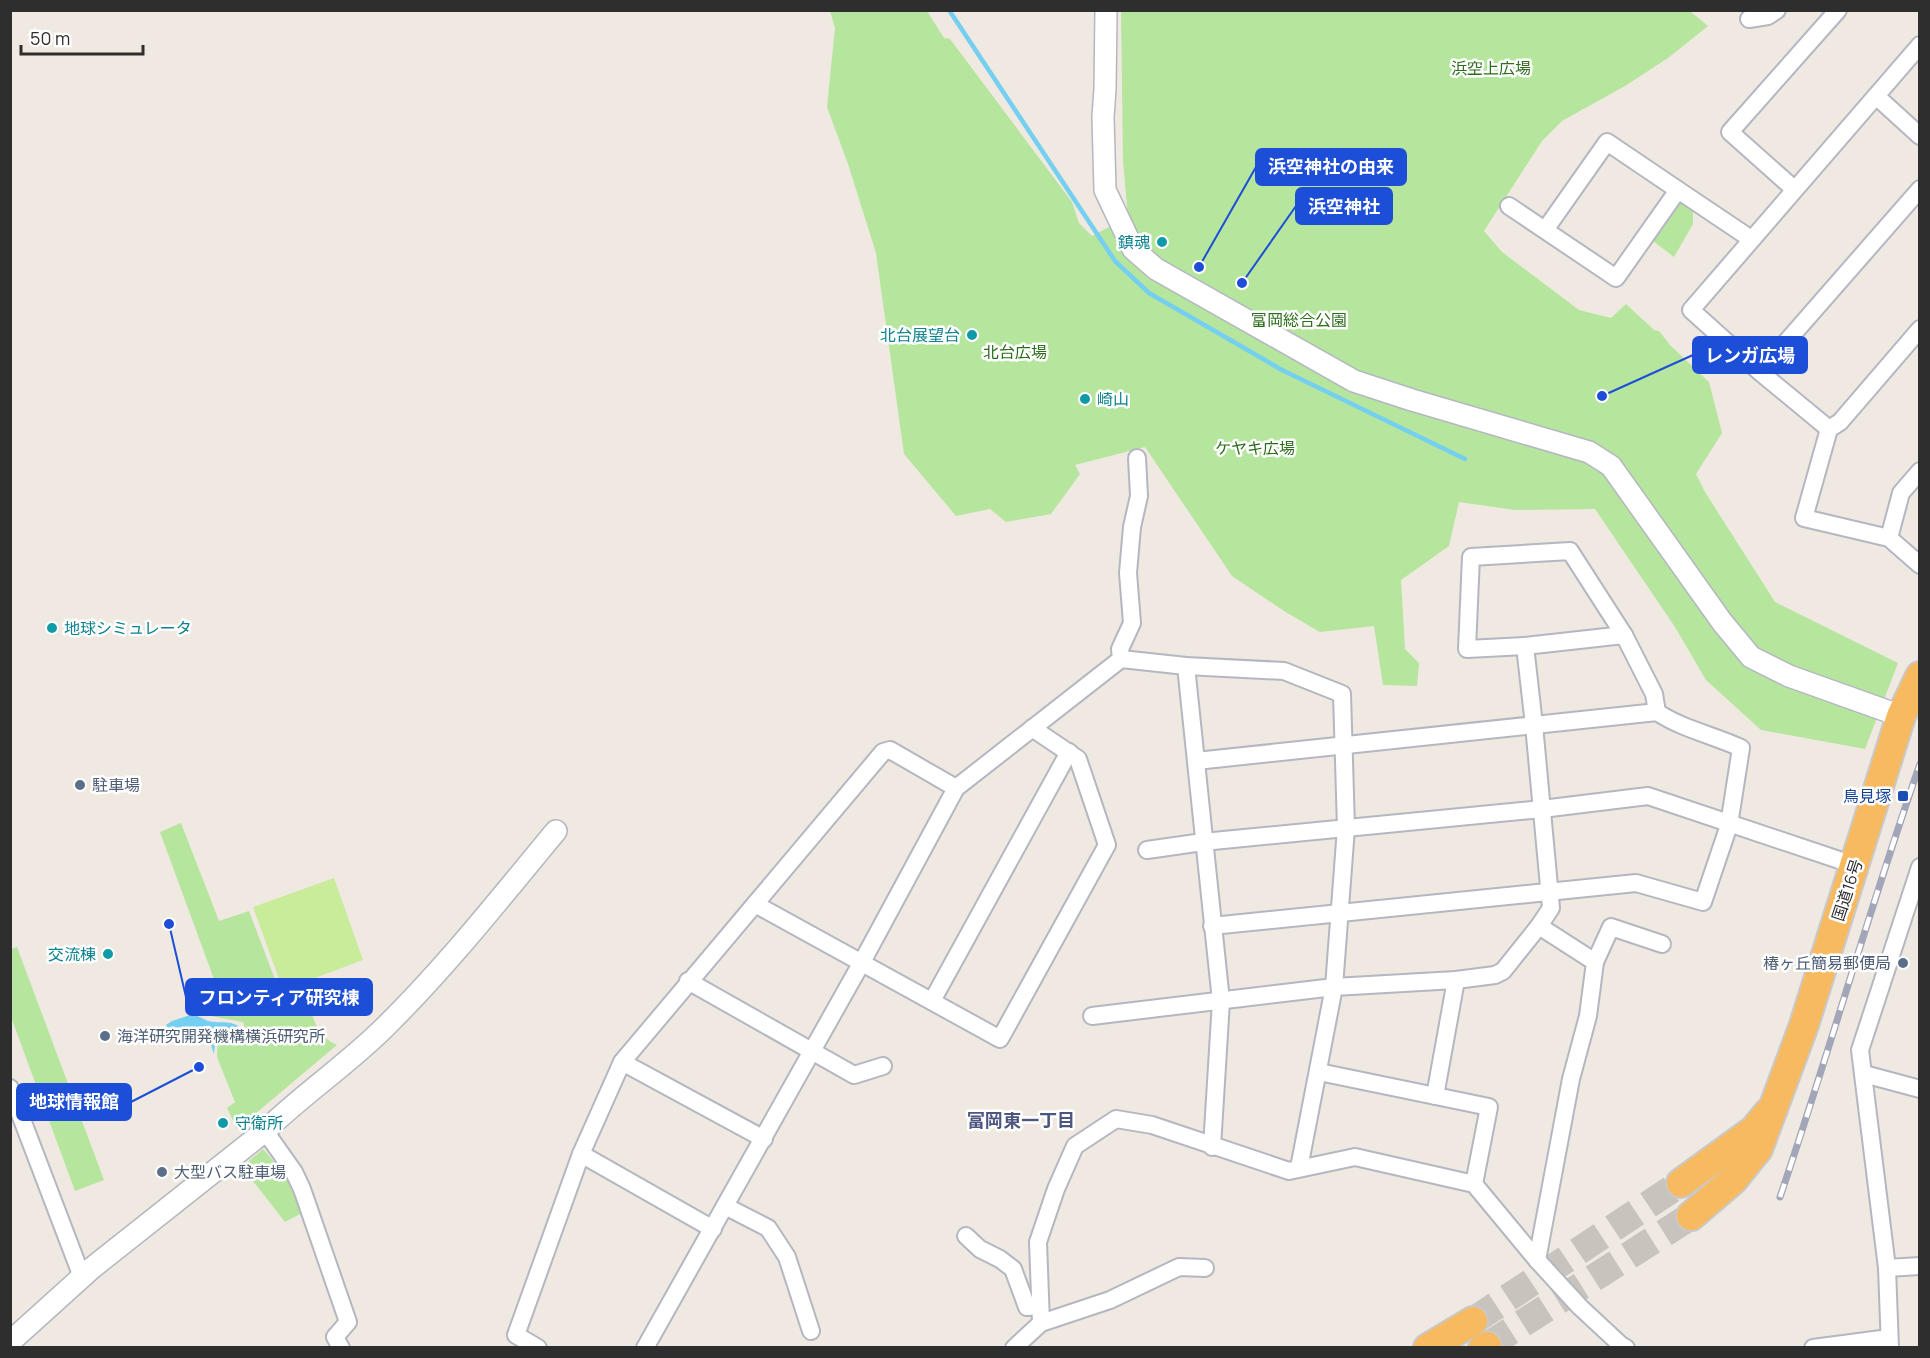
<svg xmlns="http://www.w3.org/2000/svg" width="1930" height="1358" font-family="Manrope,'Noto Sans JP',sans-serif">
  <style>
    .green { fill: #b6e59e }
    .pitch { fill: #c9ec9a }
    .water { fill: #75cff0 }
    .lines { fill: none; stroke-linecap: round; stroke-linejoin: round }
    .stream { stroke: #75cff0; stroke-width: 4.5 }
    .trunk-tunnel { stroke: #c8c4bd; stroke-width: 28; stroke-dasharray: 28 14; stroke-linecap: butt }
    .minor-casing { stroke: #b4b7c1; stroke-width: 20 }
    .tertiary-casing { stroke: #b4b7c1; stroke-width: 24 }
    .trunk-casing { stroke: #c9c9c9; stroke-width: 32 }
    .minor { stroke: #fff; stroke-width: 16 }
    .tertiary { stroke: #fff; stroke-width: 21 }
    .trunk { stroke: #f8ba60; stroke-width: 28 }
    .rail-casing { stroke: #a3a6b8; stroke-width: 7 }
    .rail { stroke: #fff; stroke-width: 4.5; stroke-dasharray: 14; stroke-linecap: butt }
    .culture-dot { fill: #0f9aa8; stroke: #fff; stroke-width: 2 }
    .service-dot { fill: #5c6f8a; stroke: #fff; stroke-width: 2 }
    .transit-dot { fill: #1a4fb4; stroke: #fff; stroke-width: 2 }
    .labels { text-anchor: middle; stroke-width: 5; stroke-linejoin: round; paint-order: stroke }
    .park-label { font-size: 16px; fill: #2c6e1b; stroke: #fff }
    .culture-label { font-size: 16px; fill: #0d838f; stroke: #fff; text-anchor: end }
    .service-label { font-size: 16px; fill: #4e5e75; stroke: #fff; text-anchor: start }
    .transit-label { font-size: 16px; fill: #164399; stroke: #fff; text-anchor: end }
    .street-label { font-size: 16px; fill: #2e2e2e; stroke: #fff }
    .neighbourhood-label { font-size: 18px; font-weight: bold; fill: #4d5680; stroke: #fff }
    .leader { fill: none; stroke: #1d4ed8; stroke-width: 2 }
    .callout-dot { fill: #1d4ed8; stroke: #fff; stroke-width: 2 }
    .callout { fill: #1d4ed8; stroke: #1d4ed8; stroke-width: 2 }
    .callout-label { font-size: 18px; text-anchor: middle; font-weight: bold; fill: #fff }
  </style>
  <rect width="100%" height="100%" fill="#efe9e1"/>
  <!-- green -->
  <g class="green">
    <polygon points="830,11 927,11 944,38 950,39 1072,202 1079,223 1092,236 1128,217 1123,161 1121,11 1690,11 1708,26 1668,58 1625,86 1562,121 1542,141 1484,231 1502,252 1579,310 1611,318 1626,304 1654,330 1659,331 1671,346 1709,382 1722,433 1696,474 1705,492 1775,602 1898,663 1865,749 1761,730 1706,680 1675,627 1595,509 1515,510 1459,502 1449,546 1401,580 1405,649 1419,663 1417,686 1383,685 1374,626 1320,632 1284,611 1232,576 1145,447 1075,465 1080,474 1051,514 1006,522 990,509 956,516 904,454 876,253 848,164 827,107 835,28"/>
    <polygon points="1686,201 1693,205 1693,224 1674,257 1653,241 1680,203"/>
    <path d="M181,823L219,921L249,911L281,995L303,987C311,1009 314,1036 337,1045L237,1129L227,1108L235,1102L217,1057L218,1033L246,1032L243,1022L200,1014L198,1008L222,1001L160,832Z"/>
    <polygon points="17,947 104,1180 75,1191 11,1017 11,949"/>
    <polygon points="263,1149 289,1179 304,1212 285,1222 242,1167"/>
  </g>
  <!-- pitch -->
  <polygon class="pitch" points="334,878 363,960 283,990 253,907"/>
  <!-- water -->
  <path class="water" d="M193,1014C198,1016 203,1019 208,1021C221,1024 233,1019 243,1030H216L214,1054L206,1030L203,1029L172,1041V1033L166,1025L172,1021Z"/>
  <g class="lines">
    <!-- stream -->
    <polyline class="stream" points="949,10 1115,261 1149,293 1282,370 1465,459"/>
    <!-- trunk-tunnel -->
    <g class="trunk-tunnel">
      <polyline points="1473,1321 1681,1183"/>
      <polyline points="1487,1346 1691,1216"/>
    </g>
    <defs>
      <g id="minor">
        <polyline points="1749,19 1768,16 1777,10"/>
        <polyline points="1876,96 1920,136"/>
        <polyline points="1794,189 1730,132 1838,10"/>
        <polyline points="1509,206 1616,278 1678,190 1751,239"/>
        <polyline points="1545,230 1607,142 1678,190"/>
        <polyline points="1920,329 1840,422 1829,429 1804,518 1889,538 1920,565"/>
        <polyline points="1760,372 1920,189"/>
        <polyline points="1829,429 1760,372 1691,310 1920,45"/>
        <polyline points="1889,538 1901,493 1920,471"/>
        <polyline points="1525,646 1467,649 1471,557 1570,551 1624,635"/>
        <polyline points="1121,659 1120,649 1132,623 1128,573 1132,527 1139,496 1137,458"/>
        <polyline points="1186,666 1221,1001 1212,1147"/>
        <path d="M1196,761L1657,712C1682,729 1713,735 1741,748L1729,825L1703,902L1636,883L1212,926"/>
        <polyline points="1147,850 1203,842 1542,809 1648,796 1854,865"/>
        <polyline points="755,904 1000,1039 1107,845 1078,759 1032,728"/>
        <polyline points="1595,962 1611,927 1662,944"/>
        <polyline points="688,981 854,1075 883,1066"/>
        <polyline points="932,1001 1069,752"/>
        <polyline points="1092,1016 1334,987 1456,980 1495,975 1503,971 1539,926 1551,908 1534,725 1525,646 1624,635 1654,694 1657,712"/>
        <polyline points="622,1062 764,1139"/>
        <polyline points="1319,1072 1489,1107 1474,1184"/>
        <polyline points="1864,1074 1920,1089"/>
        <polyline points="10,1088 82,1277"/>
        <polyline points="1435,1096 1456,980"/>
        <polyline points="265,1131 294,1172 302,1189 348,1322 335,1337 341,1348"/>
        <polyline points="581,1154 713,1229"/>
        <polyline points="725,1206 768,1228 787,1257 811,1331"/>
        <polyline points="966,1236 980,1249 1000,1259 1013,1269 1027,1307 1040,1306"/>
        <polyline points="1537,1260 1571,1079 1588,1016 1595,962 1539,926"/>
        <polyline points="1887,1268 1920,1266"/>
        <polyline points="1041,1323 1038,1242 1056,1189 1075,1146 1116,1119 1152,1125 1289,1171 1355,1157 1474,1184 1537,1260 1580,1307 1622,1346 1626,1348"/>
        <polyline points="538,1348 516,1335 581,1154 622,1062 883,752 890,750 956,788"/>
        <polyline points="645,1348 862,962 956,788 1121,659 1186,666 1284,671 1342,694 1346,828 1334,987 1299,1168"/>
        <polyline points="1014,1348 1041,1323 1110,1300 1179,1267 1205,1268"/>
        <polyline points="1813,1348 1889,1338"/>
        <polyline points="1890,1348 1887,1268 1860,1050 1920,867"/>
      </g>
      <g id="tertiary">
        <polyline points="1106,10 1105,89 1103,117 1105,190 1133,249 1156,269 1354,381 1412,400 1589,452 1611,466 1722,622 1751,657 1789,676 1901,716"/>
        <path d="M10,1342L92,1268L265,1131C303,1094 348,1064 385,1027C447,966 501,897 556,831"/>
      </g>
      <g id="trunk">
        <polyline points="1681,1183 1754,1130 1768,1113"/>
        <polyline points="1691,1216 1733,1180 1758,1149 1804,1025 1901,716 1920,676"/>
        <polyline points="1428,1348 1473,1321"/>
        <polyline points="1483,1348 1487,1346"/>
      </g>
    </defs>
    <!-- minor casing -->
    <use href="#minor" class="minor-casing"/>
    <!-- tertiary casing -->
    <use href="#tertiary" class="tertiary-casing"/>
    <!-- trunk casing -->
    <use href="#trunk" class="trunk-casing"/>
    <!-- minor -->
    <use href="#minor" class="minor"/>
    <!-- tertiary -->
    <use href="#tertiary" class="tertiary"/>
    <!-- trunk -->
    <use href="#trunk" class="trunk"/>
    <defs>
      <path id="rail" d="M1780,1197C1829,1053 1870,907 1920,764"/>
    </defs>
    <!-- rail casing -->
    <use href="#rail" class="rail-casing"/>
    <!-- rail -->
    <use href="#rail" class="rail"/>
  </g>
  <!-- markers -->
  <g class="culture-dot">
    <circle cx="1162" cy="242" r="6"/>
    <circle cx="972" cy="335" r="6"/>
    <circle cx="1085" cy="399" r="6"/>
    <circle cx="52" cy="628" r="6"/>
    <circle cx="108" cy="954" r="6"/>
    <circle cx="223" cy="1123" r="6"/>
  </g>
  <g class="service-dot">
    <circle cx="80" cy="785" r="6"/>
    <circle cx="1903" cy="963" r="6"/>
    <circle cx="105" cy="1036" r="6"/>
    <circle cx="162" cy="1172" r="6"/>
  </g>
  <rect class="transit-dot" x="1897" y="790" width="12" height="12" rx="3"/>
  <g class="labels">
    <!-- park labels -->
    <g class="park-label">
      <text x="1491" y="74">浜空上広場</text>
      <text x="1299" y="326">富岡総合公園</text>
      <text x="1015" y="358">北台広場</text>
      <text x="1255" y="454">ケヤキ広場</text>
    </g>
    <!-- culture labels -->
    <g class="culture-label">
      <text x="1150" y="248">鎮魂</text>
      <text x="960" y="341">北台展望台</text>
      <text x="1097" y="405" text-anchor="start">崎山</text>
      <text x="64" y="634" text-anchor="start">地球シミュレータ</text>
      <text x="96" y="960">交流棟</text>
      <text x="235" y="1129" text-anchor="start">守衛所</text>
    </g>
    <!-- service labels -->
    <g class="service-label">
      <text x="92" y="791">駐車場</text>
      <text x="1891" y="969" text-anchor="end">椿ヶ丘簡易郵便局</text>
      <text x="117" y="1042">海洋研究開発機構横浜研究所</text>
      <text x="174" y="1178">大型バス駐車場</text>
    </g>
    <!-- transit labels -->
    <g class="transit-label">
      <text x="1891" y="802">鳥見塚</text>
    </g>
    <!-- street labels -->
    <g class="street-label">
      <text transform="translate(1847 890) rotate(-72)" y="6">国道16号</text>
    </g>
    <!-- neighbourhood labels -->
    <g class="neighbourhood-label">
      <text x="1021" y="1127">富岡東一丁目</text>
    </g>
  </g>
  <!-- callouts -->
  <path class="leader" d="M1199 267L1256 167M1242 283L1296 206M1602 396L1693 355M169 924L186 997M199 1067L131 1102"/>
  <g class="callout-dot">
    <circle cx="1199" cy="267" r="6"/>
    <circle cx="1242" cy="283" r="6"/>
    <circle cx="1602" cy="396" r="6"/>
    <circle cx="169" cy="924" r="6"/>
    <circle cx="199" cy="1067" r="6"/>
  </g>
  <g class="callout">
    <rect x="1256" y="149" width="150" height="36" rx="6"/>
    <rect x="1296" y="188" width="96" height="36" rx="6"/>
    <rect x="1693" y="337" width="114" height="36" rx="6"/>
    <rect x="186" y="979" width="186" height="36" rx="6"/>
    <rect x="17" y="1084" width="114" height="36" rx="6"/>
  </g>
  <g class="callout-label">
    <text x="1331" y="173">浜空神社の由来</text>
    <text x="1344" y="213">浜空神社</text>
    <text x="1750" y="362">レンガ広場</text>
    <text x="279" y="1004">フロンティア研究棟</text>
    <text x="74" y="1108">地球情報館</text>
  </g>
  <!-- border -->
  <rect width="1930" height="1358" fill="none" stroke="#2e2e2e" stroke-width="24"/>
  <!-- scale -->
  <path d="M21 45v9h122v-9" fill="none" stroke="#2e2e2e" stroke-width="3"/>
  <text x="30" y="45" font-size="18" fill="#2e2e2e" stroke="#ffffff" stroke-width="4.5" paint-order="stroke">50 m</text>
</svg>
